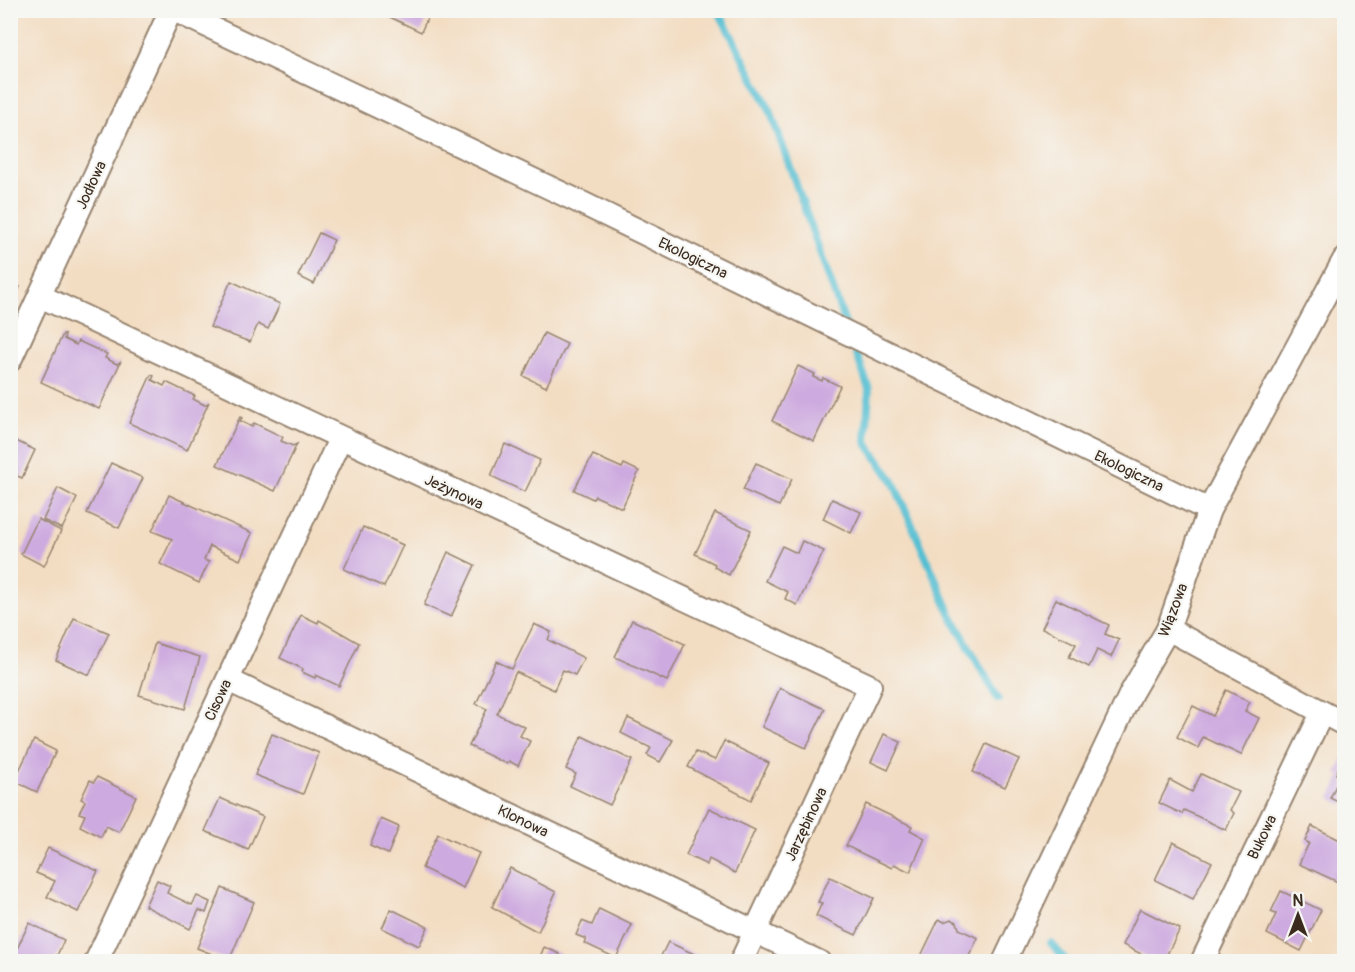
<svg xmlns="http://www.w3.org/2000/svg" width="1355" height="972" font-family="Pangolin,sans-serif">
  <style>
    .lines { fill: none; stroke-linecap: round; stroke-linejoin: round }
    .stream { stroke: #56bfd2; stroke-width: 8 }
    .building { fill: #cdaadf }
    .minor-casing { stroke: #978470; stroke-width: 26 }
    .minor { stroke: #fff; stroke-width: 22 }
    .labels { text-anchor: middle; stroke-width: 4.5; stroke-linejoin: round; paint-order: stroke }
    .street-label { font-size: 15px; fill: #3b2a1e; stroke: #f6f6f2 }
  </style>
  <rect width="100%" height="100%" fill="#f6f6f2"/>
  <filter id="ink" filterUnits="userSpaceOnUse"><feTurbulence type="fractalNoise" baseFrequency=".0167" numOctaves="2"/><feDisplacementMap in="SourceGraphic" scale="12" xChannelSelector="R" yChannelSelector="G"/><feConvolveMatrix kernelMatrix="1 2 1 2 8 2 1 2 1" color-interpolation-filters="sRGB"/></filter>
  <filter id="wash" filterUnits="userSpaceOnUse"><feTurbulence type="fractalNoise" baseFrequency=".008" numOctaves="4" result="noise"/><feDisplacementMap in="SourceGraphic" scale="24" xChannelSelector="R" yChannelSelector="G"/><feGaussianBlur stdDeviation="1.35" result="paint"/><feColorMatrix in="noise" values="0 0 0 0 0 0 0 0 0 0 0 0 0 0 0 0 0 1.4 0 .05"/><feComposite in="paint" operator="in"/></filter>
  <g filter="url(#wash)">
    <rect width="100%" height="100%" fill="#f3ddc2"/>
    <g class="lines">
      <!-- stream -->
      <g class="stream">
        <polyline points="718,10 770,110 847,329"/>
        <polyline points="852,341 869,389 866,442 893,481 952,617 998,699"/>
        <polyline points="1051,943 1067,962"/>
      </g>
    </g>
    <g id="blocks">
      <!-- building -->
      <g class="building">
        <polygon points="375,10 431,10 421,32"/>
        <polygon points="319,233 334,240 314,284 298,276"/>
        <polygon points="231,281 280,304 268,329 258,324 250,342 210,327"/>
        <polygon points="10,283 20,287 10,307"/>
        <polygon points="544,333 567,344 546,387 523,376"/>
        <polygon points="63,334 65,335 64,339 76,345 78,341 107,354 105,358 117,364 121,361 99,409 41,382"/>
        <polygon points="798,366 815,374 813,377 822,381 823,378 840,386 814,441 772,421"/>
        <polygon points="151,375 154,376 152,380 164,386 166,382 195,396 193,399 205,405 209,402 187,450 129,423"/>
        <polygon points="240,417 242,418 240,421 252,427 254,423 283,437 281,441 293,446 297,444 275,491 217,465"/>
        <polygon points="10,438 35,450 22,478 10,473"/>
        <polygon points="505,444 540,460 525,492 491,476"/>
        <polygon points="593,455 622,468 624,464 639,471 622,508 595,496 593,499 574,490"/>
        <polygon points="111,463 143,478 119,528 87,513"/>
        <polygon points="756,463 792,479 779,506 743,490"/>
        <polygon points="58,488 77,498 62,529 43,520"/>
        <polygon points="169,495 252,533 240,560 210,546 204,560 209,562 199,583 160,564 172,539 152,531"/>
        <polygon points="832,499 861,512 851,533 823,519"/>
        <polygon points="715,513 751,530 729,575 714,567 715,564 695,554"/>
        <polygon points="38,519 61,531 44,566 21,554"/>
        <polygon points="363,527 403,545 384,587 344,569"/>
        <polygon points="802,541 824,551 797,605 785,599 788,592 765,581 782,546 797,553"/>
        <polygon points="448,552 475,565 451,617 424,605"/>
        <polygon points="1056,599 1109,625 1105,634 1119,640 1111,657 1097,650 1089,667 1069,657 1076,644 1042,628"/>
        <polygon points="301,615 318,623 319,620 359,643 339,686 316,675 315,678 302,672 303,669 280,658"/>
        <polygon points="74,618 109,633 89,675 56,660"/>
        <polygon points="632,620 685,644 667,681 615,657"/>
        <polygon points="534,624 551,632 548,640 584,658 575,675 563,670 554,690 516,672 497,714 525,727 520,736 530,741 518,766 509,761 507,764 469,746 487,709 476,704 496,661 512,669"/>
        <polygon points="155,643 200,657 185,709 139,695"/>
        <polygon points="780,688 825,709 806,748 762,727"/>
        <polygon points="1226,690 1250,702 1245,711 1259,718 1241,755 1203,737 1198,748 1177,737 1193,706 1213,716"/>
        <polygon points="628,718 673,740 660,762 647,755 651,748 621,733"/>
        <polygon points="272,734 319,753 303,794 255,775"/>
        <polygon points="884,734 901,742 888,770 871,762"/>
        <polygon points="582,736 632,760 610,805 570,786 576,774 566,769"/>
        <polygon points="34,740 56,751 37,792 14,781"/>
        <polygon points="724,741 769,763 751,800 688,767 696,752 715,760"/>
        <polygon points="986,744 1019,759 1005,787 973,772"/>
        <polygon points="1344,756 1344,805 1330,798 1341,775 1336,774"/>
        <polygon points="1201,774 1239,792 1230,810 1234,813 1226,830 1184,810 1182,814 1159,803 1170,780 1192,792"/>
        <polygon points="97,777 136,796 119,832 106,826 101,837 80,826 85,815 79,813 85,801 81,799 90,780 94,782"/>
        <polygon points="220,798 263,817 248,850 205,831"/>
        <polygon points="866,804 912,826 910,830 925,838 910,872 894,864 892,868 846,846"/>
        <polygon points="709,808 755,830 735,873 709,859 707,865 686,855"/>
        <polygon points="381,819 399,827 388,854 370,846"/>
        <polygon points="1312,826 1344,842 1344,874 1340,883 1299,864 1309,843 1305,841"/>
        <polygon points="438,834 479,853 463,888 422,868"/>
        <polygon points="1173,842 1212,862 1193,899 1155,880"/>
        <polygon points="48,848 98,871 78,912 47,897 55,881 36,873"/>
        <polygon points="510,868 556,892 538,932 492,907"/>
        <polygon points="830,877 874,898 856,935 816,916 822,903 818,902"/>
        <polygon points="157,880 170,886 167,893 192,905 197,896 210,902 206,913 199,910 190,929 145,906"/>
        <polygon points="222,888 254,902 229,961 197,948"/>
        <polygon points="1281,891 1321,910 1301,951 1267,934 1276,914 1271,912"/>
        <polygon points="391,909 428,927 419,946 382,928"/>
        <polygon points="599,909 632,925 616,958 584,943 586,939 576,935 582,921 592,925"/>
        <polygon points="1140,909 1180,929 1163,962 1157,962 1123,945"/>
        <polygon points="939,919 944,922 951,919 957,922 959,929 978,938 966,962 918,962"/>
        <polygon points="29,923 64,940 54,962 11,962"/>
        <polygon points="668,942 705,959 704,962 658,962"/>
        <polygon points="544,947 560,954 557,962 538,962"/>
      </g>
    </g>
  </g>
  <g filter="url(#ink)">
    <use href="#blocks" fill-opacity="0" stroke="#978470" stroke-width="1.5"/>
    <g class="lines">
      <defs>
        <g id="minor">
          <polyline points="174,10 584,204 1209,510"/>
          <polyline points="40,296 870,686 741,962"/>
          <polyline points="10,360 171,10"/>
          <polyline points="1168,629 1344,724"/>
          <polyline points="228,680 819,962"/>
          <polyline points="96,962 340,439"/>
          <polyline points="1004,962 1131,693 1168,629 1209,510 1344,260"/>
          <polyline points="1202,962 1322,713"/>
        </g>
      </defs>
      <!-- minor casing -->
      <use href="#minor" class="minor-casing"/>
      <!-- minor -->
      <use href="#minor" class="minor"/>
    </g>
  </g>
  <g class="labels">
    <!-- street labels -->
    <g class="street-label">
      <text transform="translate(91 185) rotate(-65)" y="5">Jodłowa</text>
      <text transform="translate(693 258) rotate(26)" y="5">Ekologiczna</text>
      <text transform="translate(1129 471) rotate(26)" y="5">Ekologiczna</text>
      <text transform="translate(454 492) rotate(25)" y="5">Jeżynowa</text>
      <text transform="translate(1173 610) rotate(-69)" y="5">Wiązowa</text>
      <text transform="translate(218 700) rotate(-65)" y="5">Cisowa</text>
      <text transform="translate(523 821) rotate(26)" y="5">Klonowa</text>
      <text transform="translate(806 824) rotate(-65)" y="5">Jarzębinowa</text>
      <text transform="translate(1262 837) rotate(-64)" y="5">Bukowa</text>
    </g>
  </g>
  <!-- margin -->
  <rect width="1355" height="972" fill="none" stroke="#f6f6f2" stroke-width="36"/>
  <!-- north arrow -->
  <g transform="translate(1298 915)" stroke="#f6f6f2" stroke-width="4.5" paint-order="stroke">
  <path d="M0-4.5L10 22L0 15L-10 22Z" fill="#3b2a1e"/>
  <text y="-9" font-size="16" font-weight="bold" text-anchor="middle" fill="#3b2a1e">N</text>
  </g>
</svg>
